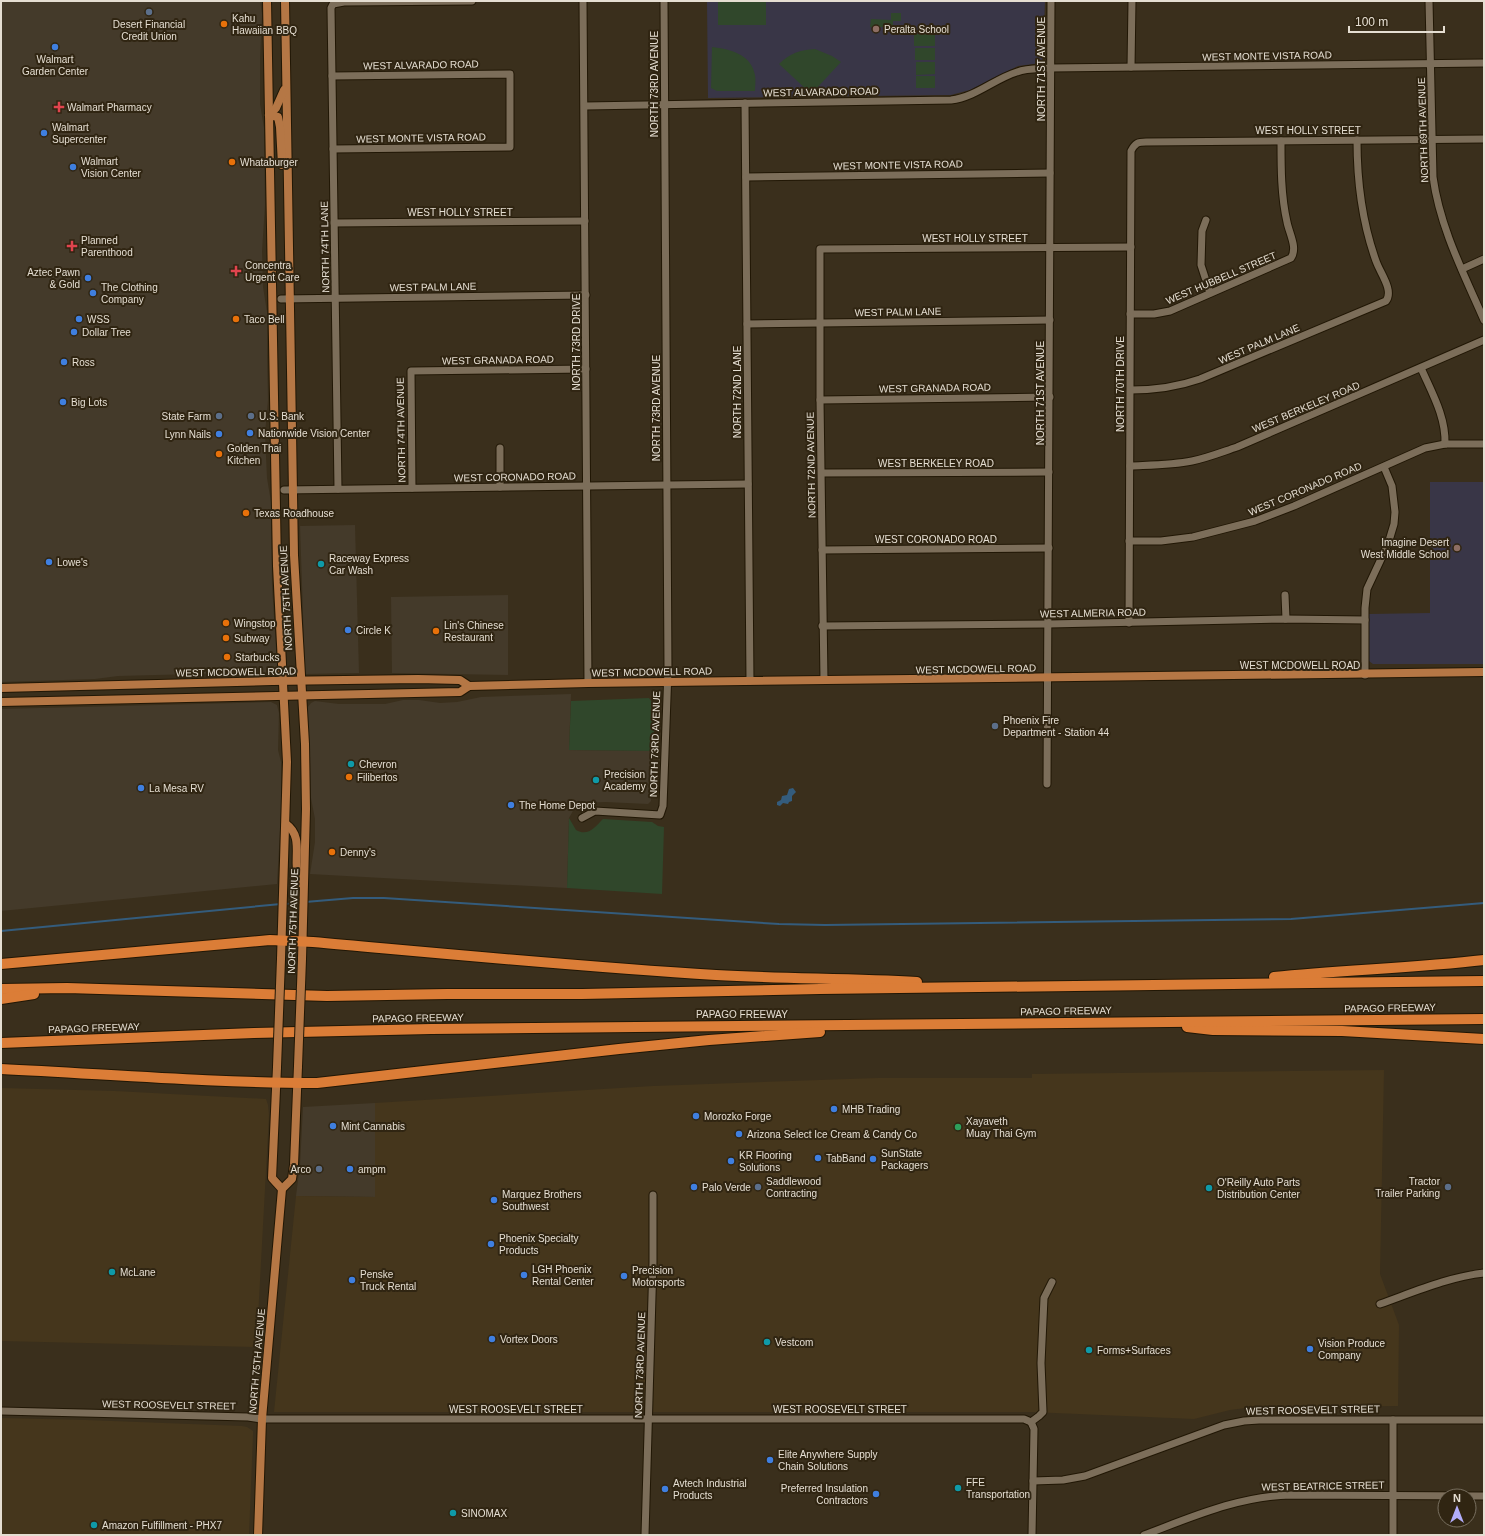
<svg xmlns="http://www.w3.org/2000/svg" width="1485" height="1536" viewBox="0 0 1485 1536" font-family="Arial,sans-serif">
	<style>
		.commercial { fill: #443a2a }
		.built { fill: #45361c }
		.education { fill: #393647 }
		.green { fill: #30472b }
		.water { fill: #345c7c }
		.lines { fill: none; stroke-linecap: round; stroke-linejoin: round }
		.stream { stroke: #345c7c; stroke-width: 2 }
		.minor-casing { stroke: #211705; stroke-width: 9 }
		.major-casing { stroke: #211705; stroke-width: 10 }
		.highway-casing { stroke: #211705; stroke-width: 12 }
		.minor { stroke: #7c6e5a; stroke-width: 7 }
		.major { stroke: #b57745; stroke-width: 8 }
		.highway { stroke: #db7d37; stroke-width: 10 }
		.major-bridge-casing { stroke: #211705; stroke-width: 10; stroke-linecap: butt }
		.major-bridge { stroke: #b57745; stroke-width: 8 }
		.service-dot { fill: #5c6f8a; stroke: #302512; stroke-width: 1.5 }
		.food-dot { fill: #e8710a; stroke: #302512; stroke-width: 1.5 }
		.education-dot { fill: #8d6e63; stroke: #302512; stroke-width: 1.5 }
		.shop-dot { fill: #3f7fe0; stroke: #302512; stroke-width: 1.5 }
		.health-dot { fill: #e0444e; stroke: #302512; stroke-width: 1.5 }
		.culture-dot { fill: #0f9aa8; stroke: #302512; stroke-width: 1.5 }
		.leisure-dot { fill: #2e9e5b; stroke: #302512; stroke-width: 1.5 }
		.labels { text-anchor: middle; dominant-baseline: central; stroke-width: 4; stroke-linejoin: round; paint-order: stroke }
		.poi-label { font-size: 10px; fill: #e5ded2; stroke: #302512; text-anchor: start }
		.street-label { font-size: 10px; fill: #e5ded2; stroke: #302512 }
	</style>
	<rect width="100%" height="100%" fill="#3a2f1c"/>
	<g class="commercial">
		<path d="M 1,1 L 260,1 L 262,14 L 260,59 L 260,104 L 264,128 L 265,205 L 262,251 L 263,287 L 267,312 L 267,355 L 268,400 L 265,434 L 267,478 L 271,502 L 272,585 L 277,664 L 277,669 L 273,674 L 252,676 L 233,673 L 118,676 L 95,679 L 1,682 Z"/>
		<path d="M 355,525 L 359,673 L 305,674 L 300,526 Z"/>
		<path d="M 508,595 L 508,675 L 392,673 L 391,597 Z"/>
		<path d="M 571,694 L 569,750 L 654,751 L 651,801 L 648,804 L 605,802 L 584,803 L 574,809 L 569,818 L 567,888 L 310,874 L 315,842 L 315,819 L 311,798 L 310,757 L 307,711 L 307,708 L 311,703 L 315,701 L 339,704 L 385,704 L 403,700 L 419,700 L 440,703 L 457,702 L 481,697 Z"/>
		<path d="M 271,702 L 277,705 L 279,713 L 278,750 L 281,762 L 281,813 L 277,884 L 1,911 L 1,709 Z"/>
		<path d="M 375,1103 L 375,1197 L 296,1196 L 300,1165 L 303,1107 Z"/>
	</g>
	<g class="built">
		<path d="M 1384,1070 L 1380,1274 L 1399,1325 L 1398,1406 L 1253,1407 L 1230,1410 L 1194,1419 L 1032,1412 L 274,1412 L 296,1196 L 375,1197 L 375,1103 L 653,1086 L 878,1078 L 1032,1078 L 1032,1074 Z"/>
		<path d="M 1,1088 L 115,1091 L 266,1099 L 268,1105 L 269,1115 L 257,1336 L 255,1347 L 1,1341 Z"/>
		<path d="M 1,1418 L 86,1420 L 242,1426 L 247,1427 L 253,1431 L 253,1435 L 249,1535 L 1,1535 Z"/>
	</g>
	<g class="education">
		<path d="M 707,1 L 1045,1 L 1043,57 L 1041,63 L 1018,66 L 970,90 L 951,95 L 708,98 Z"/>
		<path d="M 1430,482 L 1484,482 L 1484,664 L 1373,664 L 1369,661 L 1369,614 L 1430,613 Z"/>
	</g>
	<g class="green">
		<rect x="718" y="1" width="48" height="24"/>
		<path d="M 891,13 L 901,13 L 901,21 L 893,21 L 893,27 L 870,27 L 871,19 L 891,20 Z"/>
		<rect x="914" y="34" width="21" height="12"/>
		<path d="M 712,47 C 730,49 751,54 755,75 C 756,80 755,86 755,91 L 717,91 L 711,88 Z"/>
		<rect x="915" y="48" width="20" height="12"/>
		<path d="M 815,49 L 832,56 L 841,62 L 814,91 L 808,91 L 779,64 C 790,53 800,50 815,49 Z"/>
		<path d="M 916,62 L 935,62 L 935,74 L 916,75 Z"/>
		<rect x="916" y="76" width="19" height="12"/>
		<path d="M 649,698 L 654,705 L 654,751 L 569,750 L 571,701 Z"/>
		<path d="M 569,818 L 576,830 C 588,837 595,827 603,819 L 652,822 L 658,826 L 664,827 L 662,894 L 567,888 Z"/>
	</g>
	<path class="water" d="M 793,788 L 796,792 L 792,796 L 792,801 L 789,802 L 788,804 L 783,803 L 780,806 L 777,805 L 777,802 L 781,800 L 782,796 L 787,795 L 789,789 Z"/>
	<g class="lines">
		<g class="stream">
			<path d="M 305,902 L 353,898 L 384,898 L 779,924 L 825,925 L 1291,919 L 1484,903"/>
			<path d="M 285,904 L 300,903"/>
			<path d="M 1,931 L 281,904"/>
		</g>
		<g class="minor-casing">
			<g id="minor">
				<path d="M 583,1 L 588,683"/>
				<path d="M 1429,1 L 1433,177 C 1440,228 1464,274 1484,320"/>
				<path d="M 1131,67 L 1132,1"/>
				<path d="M 332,76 L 510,74 L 510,147 L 333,149"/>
				<path d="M 745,103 L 750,681"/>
				<path d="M 585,106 L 951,100 C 976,97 994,79 1017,72 C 1027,68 1039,69 1051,68 L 1484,63"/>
				<path d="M 746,177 L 1050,173"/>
				<path d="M 1206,220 L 1202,231 L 1201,265 L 1210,293"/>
				<path d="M 334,223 L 585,221"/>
				<path d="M 1462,269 L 1484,259"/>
				<path d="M 281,299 L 586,295"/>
				<path d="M 1130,314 L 1154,314 L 1170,311 L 1291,258 C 1298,248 1289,233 1287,222 C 1281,196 1281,167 1281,141"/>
				<path d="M 747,324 L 1050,320"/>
				<path d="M 1421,368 C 1432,393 1446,417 1445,444"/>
				<path d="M 1131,390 C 1155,390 1177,387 1200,379 L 1386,301 C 1394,290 1380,273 1376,261 C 1362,222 1357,181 1357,140"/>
				<path d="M 820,400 L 1050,397"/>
				<path d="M 500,448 L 500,487"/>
				<path d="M 1130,466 C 1150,465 1172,465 1192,461 C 1207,458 1222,452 1237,447 L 1484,340"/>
				<path d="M 822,473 L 1049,472"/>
				<path d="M 412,488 L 411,371 L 586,369"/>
				<path d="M 338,489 L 331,8 L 333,4 L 344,2 L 472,1"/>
				<path d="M 284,490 L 748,484"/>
				<path d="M 1129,541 L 1161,541 L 1193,537 L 1255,521 L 1294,506 L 1425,448 L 1445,444 L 1484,444"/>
				<path d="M 822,550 L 1049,548"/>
				<path d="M 1285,595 L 1286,619"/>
				<path d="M 1129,623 L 1131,151 C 1135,143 1138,142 1146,142 L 1484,139"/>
				<path d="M 822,626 L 1049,624 L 1286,619 L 1365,620"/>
				<path d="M 1365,675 L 1365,608 L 1367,589 L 1388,544 L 1394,524 L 1395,512 L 1392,486 L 1384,467"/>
				<path d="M 824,680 L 820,400 L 820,249 L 1131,247"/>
				<path d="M 1047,784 L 1051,1"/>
				<path d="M 582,818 L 595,811 L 660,815 L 663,806 L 668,670 L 664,1"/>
				<path d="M 1380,1304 C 1414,1292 1448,1277 1484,1273"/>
				<path d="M 1,1411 L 248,1417 L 262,1419 L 1024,1419 L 1031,1422"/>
				<path d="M 1031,1422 L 1039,1416 L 1043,1412 L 1041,1363 L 1044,1298 L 1052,1282"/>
				<path d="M 1031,1422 L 1034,1429 L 1032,1535"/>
				<path d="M 1033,1481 L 1063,1480 L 1085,1476 L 1224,1425 L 1244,1421 L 1259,1420 L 1484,1420"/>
				<path d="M 645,1535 L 653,1262 L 653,1195"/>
				<path d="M 1144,1535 C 1192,1517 1239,1496 1291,1495 L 1484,1496"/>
				<path d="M 1393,1535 L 1393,1420"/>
			</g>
		</g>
		<g class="major-casing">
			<g id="major">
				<path d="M 267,1 L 277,566 L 287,762 L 281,959"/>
				<path d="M 285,1 L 294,555 L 305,744 L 306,809 L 302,959"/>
				<path d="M 269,115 L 278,117 L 280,127 L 282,165"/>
				<path d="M 269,115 L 276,108 L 284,90"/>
				<path d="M 1,688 L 272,681 L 418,679 L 460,680 L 469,686"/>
				<path d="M 1,702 L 460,692 L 469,686 L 588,683 L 1484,672"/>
				<path d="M 286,824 C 304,837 293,858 298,876 C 299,878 301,882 302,884"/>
				<path d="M 277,1067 L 272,1178 L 282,1189"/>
				<path d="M 258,1535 L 262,1419 L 282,1189 L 292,1179 L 294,1165 L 298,1066"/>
			</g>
		</g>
		<g class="highway-casing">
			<g id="highway">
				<path d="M 1,964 L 270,940 L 313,942 C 448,954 582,967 716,975 C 783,979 850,978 917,982"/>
				<path d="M 1274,977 C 1344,970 1414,968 1484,960"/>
				<path d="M 1,989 L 67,988 L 327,996 L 447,994 L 582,994 L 820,989 L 1484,981"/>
				<path d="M 1,999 L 34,994"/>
				<path d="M 1187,1027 L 1213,1030 L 1342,1031 L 1484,1039"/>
				<path d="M 1,1043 L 254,1033 L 431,1029 L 1484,1019"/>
				<path d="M 1,1069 C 106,1074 211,1083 317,1083 L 619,1049 L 709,1040 L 820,1032"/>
			</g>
		</g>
		<use href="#minor" class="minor"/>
		<use href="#major" class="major"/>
		<use href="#highway" class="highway"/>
		<g class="major-bridge-casing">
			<g id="major-bridge">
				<path d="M 298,1066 L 302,959"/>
				<path d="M 277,1067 L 281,959"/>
			</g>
		</g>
		<use href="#major-bridge" class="major-bridge"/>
	</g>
	<g class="service-dot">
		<circle cx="149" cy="12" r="4"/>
		<circle cx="219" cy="416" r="4"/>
		<circle cx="251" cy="416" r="4"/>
		<circle cx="995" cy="726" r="4"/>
		<circle cx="319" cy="1169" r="4"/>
		<circle cx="758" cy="1187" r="4"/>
		<circle cx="1448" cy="1187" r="4"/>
	</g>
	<g class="food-dot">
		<circle cx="224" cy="24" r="4"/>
		<circle cx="232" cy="162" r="4"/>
		<circle cx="236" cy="319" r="4"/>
		<circle cx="219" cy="454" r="4"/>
		<circle cx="246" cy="513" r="4"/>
		<circle cx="226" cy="623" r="4"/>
		<circle cx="436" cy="631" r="4"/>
		<circle cx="226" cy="638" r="4"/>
		<circle cx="227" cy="657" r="4"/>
		<circle cx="349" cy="777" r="4"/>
		<circle cx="332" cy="852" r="4"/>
	</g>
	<g class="education-dot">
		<circle cx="876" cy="29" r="4"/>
		<circle cx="1457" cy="548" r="4"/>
	</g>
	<g class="shop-dot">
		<circle cx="55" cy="47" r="4"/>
		<circle cx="44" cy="133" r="4"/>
		<circle cx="73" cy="167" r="4"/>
		<circle cx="88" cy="278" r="4"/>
		<circle cx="93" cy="293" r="4"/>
		<circle cx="79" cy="319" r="4"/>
		<circle cx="74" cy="332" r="4"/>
		<circle cx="64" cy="362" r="4"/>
		<circle cx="63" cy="402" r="4"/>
		<circle cx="250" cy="433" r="4"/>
		<circle cx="219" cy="434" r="4"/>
		<circle cx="49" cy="562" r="4"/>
		<circle cx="348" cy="630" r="4"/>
		<circle cx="141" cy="788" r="4"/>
		<circle cx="511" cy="805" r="4"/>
		<circle cx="834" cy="1109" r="4"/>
		<circle cx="696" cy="1116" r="4"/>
		<circle cx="333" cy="1126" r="4"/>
		<circle cx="739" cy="1134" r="4"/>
		<circle cx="818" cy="1158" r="4"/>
		<circle cx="873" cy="1159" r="4"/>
		<circle cx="731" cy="1161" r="4"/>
		<circle cx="350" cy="1169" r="4"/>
		<circle cx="694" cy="1187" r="4"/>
		<circle cx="494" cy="1200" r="4"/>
		<circle cx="491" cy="1244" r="4"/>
		<circle cx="524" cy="1275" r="4"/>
		<circle cx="624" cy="1276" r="4"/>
		<circle cx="352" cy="1280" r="4"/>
		<circle cx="492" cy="1339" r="4"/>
		<circle cx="1310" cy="1349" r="4"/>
		<circle cx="770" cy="1460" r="4"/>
		<circle cx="665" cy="1489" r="4"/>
		<circle cx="876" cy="1494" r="4"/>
	</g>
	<g class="health-dot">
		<path d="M57 101h4v4h4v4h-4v4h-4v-4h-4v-4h4z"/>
		<path d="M70 240h4v4h4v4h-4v4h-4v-4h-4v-4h4z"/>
		<path d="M234 265h4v4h4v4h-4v4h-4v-4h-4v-4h4z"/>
	</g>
	<g class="culture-dot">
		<circle cx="321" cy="564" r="4"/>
		<circle cx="351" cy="764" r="4"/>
		<circle cx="596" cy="780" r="4"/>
		<circle cx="1209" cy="1188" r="4"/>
		<circle cx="112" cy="1272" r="4"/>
		<circle cx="767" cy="1342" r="4"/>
		<circle cx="1089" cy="1350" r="4"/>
		<circle cx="958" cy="1488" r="4"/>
		<circle cx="453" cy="1513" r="4"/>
		<circle cx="94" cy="1525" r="4"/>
	</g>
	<circle class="leisure-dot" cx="958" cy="1127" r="4"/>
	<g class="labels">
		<g class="poi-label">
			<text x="232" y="18">Kahu<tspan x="232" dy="12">Hawaiian BBQ</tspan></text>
			<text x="149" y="24" text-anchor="middle">Desert Financial<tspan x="149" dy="12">Credit Union</tspan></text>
			<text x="884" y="29">Peralta School</text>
			<text x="55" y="59" text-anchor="middle">Walmart<tspan x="55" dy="12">Garden Center</tspan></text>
			<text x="67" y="107">Walmart Pharmacy</text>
			<text x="52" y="127">Walmart<tspan x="52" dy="12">Supercenter</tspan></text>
			<text x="81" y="161">Walmart<tspan x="81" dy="12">Vision Center</tspan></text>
			<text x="240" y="162">Whataburger</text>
			<text x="81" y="240">Planned<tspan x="81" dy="12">Parenthood</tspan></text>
			<text x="245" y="265">Concentra<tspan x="245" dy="12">Urgent Care</tspan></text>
			<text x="80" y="272" text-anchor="end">Aztec Pawn<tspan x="80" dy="12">&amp; Gold</tspan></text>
			<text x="101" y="287">The Clothing<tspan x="101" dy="12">Company</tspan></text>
			<text x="87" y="319">WSS</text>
			<text x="244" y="319">Taco Bell</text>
			<text x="82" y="332">Dollar Tree</text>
			<text x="72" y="362">Ross</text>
			<text x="71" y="402">Big Lots</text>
			<text x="211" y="416" text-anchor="end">State Farm</text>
			<text x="259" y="416">U.S. Bank</text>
			<text x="258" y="433">Nationwide Vision Center</text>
			<text x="211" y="434" text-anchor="end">Lynn Nails</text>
			<text x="227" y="448">Golden Thai<tspan x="227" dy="12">Kitchen</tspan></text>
			<text x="254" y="513">Texas Roadhouse</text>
			<text x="1449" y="542" text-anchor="end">Imagine Desert<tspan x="1449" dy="12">West Middle School</tspan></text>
			<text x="329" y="558">Raceway Express<tspan x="329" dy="12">Car Wash</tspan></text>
			<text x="57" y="562">Lowe's</text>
			<text x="234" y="623">Wingstop</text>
			<text x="444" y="625">Lin's Chinese<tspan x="444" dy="12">Restaurant</tspan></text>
			<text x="356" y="630">Circle K</text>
			<text x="234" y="638">Subway</text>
			<text x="235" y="657">Starbucks</text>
			<text x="1003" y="720">Phoenix Fire<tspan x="1003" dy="12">Department - Station 44</tspan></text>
			<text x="359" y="764">Chevron</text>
			<text x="604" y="774">Precision<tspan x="604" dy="12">Academy</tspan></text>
			<text x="357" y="777">Filibertos</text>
			<text x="149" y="788">La Mesa RV</text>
			<text x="519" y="805">The Home Depot</text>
			<text x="340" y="852">Denny's</text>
			<text x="842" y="1109">MHB Trading</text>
			<text x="704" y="1116">Morozko Forge</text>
			<text x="966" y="1121">Xayaveth<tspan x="966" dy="12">Muay Thai Gym</tspan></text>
			<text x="341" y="1126">Mint Cannabis</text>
			<text x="747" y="1134">Arizona Select Ice Cream &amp; Candy Co</text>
			<text x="881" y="1153">SunState<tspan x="881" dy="12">Packagers</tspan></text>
			<text x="739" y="1155">KR Flooring<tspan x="739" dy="12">Solutions</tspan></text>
			<text x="826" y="1158">TabBand</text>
			<text x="311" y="1169" text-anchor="end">Arco</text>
			<text x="358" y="1169">ampm</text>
			<text x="766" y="1181">Saddlewood<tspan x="766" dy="12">Contracting</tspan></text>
			<text x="1440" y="1181" text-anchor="end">Tractor<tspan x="1440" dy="12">Trailer Parking</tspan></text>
			<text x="1217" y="1182">O'Reilly Auto Parts<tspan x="1217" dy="12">Distribution Center</tspan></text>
			<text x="702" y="1187">Palo Verde</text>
			<text x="502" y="1194">Marquez Brothers<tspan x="502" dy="12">Southwest</tspan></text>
			<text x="499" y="1238">Phoenix Specialty<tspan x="499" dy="12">Products</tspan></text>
			<text x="532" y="1269">LGH Phoenix<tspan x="532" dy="12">Rental Center</tspan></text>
			<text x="632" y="1270">Precision<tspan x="632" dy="12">Motorsports</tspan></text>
			<text x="120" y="1272">McLane</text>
			<text x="360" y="1274">Penske<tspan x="360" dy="12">Truck Rental</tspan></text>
			<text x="500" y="1339">Vortex Doors</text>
			<text x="775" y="1342">Vestcom</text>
			<text x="1318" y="1343">Vision Produce<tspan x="1318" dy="12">Company</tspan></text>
			<text x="1097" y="1350">Forms+Surfaces</text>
			<text x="778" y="1454">Elite Anywhere Supply<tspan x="778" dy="12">Chain Solutions</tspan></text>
			<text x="966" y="1482">FFE<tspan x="966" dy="12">Transportation</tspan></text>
			<text x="673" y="1483">Avtech Industrial<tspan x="673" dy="12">Products</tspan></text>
			<text x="868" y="1488" text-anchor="end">Preferred Insulation<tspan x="868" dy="12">Contractors</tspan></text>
			<text x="461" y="1513">SINOMAX</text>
			<text x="102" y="1525">Amazon Fulfillment - PHX7</text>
		</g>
		<g class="street-label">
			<text transform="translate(1267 56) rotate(-1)">WEST MONTE VISTA ROAD</text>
			<text transform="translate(421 65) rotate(-1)">WEST ALVARADO ROAD</text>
			<text transform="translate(1041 69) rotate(-90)">NORTH 71ST AVENUE</text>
			<text transform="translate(654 84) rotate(-90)">NORTH 73RD AVENUE</text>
			<text transform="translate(821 92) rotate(-1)">WEST ALVARADO ROAD</text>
			<text x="1308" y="130">WEST HOLLY STREET</text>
			<text transform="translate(1423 130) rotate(-92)">NORTH 69TH AVENUE</text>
			<text transform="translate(421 138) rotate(-1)">WEST MONTE VISTA ROAD</text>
			<text transform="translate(898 165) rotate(-1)">WEST MONTE VISTA ROAD</text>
			<text x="460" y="212">WEST HOLLY STREET</text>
			<text x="975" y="238">WEST HOLLY STREET</text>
			<text transform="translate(325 247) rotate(-91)">NORTH 74TH LANE</text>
			<text transform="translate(1221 278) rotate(-23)">WEST HUBBELL STREET</text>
			<text transform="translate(433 287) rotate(-1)">WEST PALM LANE</text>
			<text transform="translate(898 312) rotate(-1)">WEST PALM LANE</text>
			<text transform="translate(576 342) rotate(-90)">NORTH 73RD DRIVE</text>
			<text transform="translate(1259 344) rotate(-23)">WEST PALM LANE</text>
			<text transform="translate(498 360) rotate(-1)">WEST GRANADA ROAD</text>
			<text transform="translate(1120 384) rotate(-90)">NORTH 70TH DRIVE</text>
			<text transform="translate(935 388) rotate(-1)">WEST GRANADA ROAD</text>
			<text transform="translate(737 392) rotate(-90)">NORTH 72ND LANE</text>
			<text transform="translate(1040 393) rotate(-90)">NORTH 71ST AVENUE</text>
			<text transform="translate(1306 407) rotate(-23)">WEST BERKELEY ROAD</text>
			<text transform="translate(656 408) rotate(-90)">NORTH 73RD AVENUE</text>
			<text transform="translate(401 430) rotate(-91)">NORTH 74TH AVENUE</text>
			<text x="936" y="463">WEST BERKELEY ROAD</text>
			<text transform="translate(811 465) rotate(-91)">NORTH 72ND AVENUE</text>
			<text transform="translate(515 477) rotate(-1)">WEST CORONADO ROAD</text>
			<text transform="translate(1305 489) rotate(-23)">WEST CORONADO ROAD</text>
			<text x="936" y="539">WEST CORONADO ROAD</text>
			<text transform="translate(286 598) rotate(-93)">NORTH 75TH AVENUE</text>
			<text transform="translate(1093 613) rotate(-1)">WEST ALMERIA ROAD</text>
			<text x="1300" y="665">WEST MCDOWELL ROAD</text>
			<text transform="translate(976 669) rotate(-1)">WEST MCDOWELL ROAD</text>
			<text transform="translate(236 672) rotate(-1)">WEST MCDOWELL ROAD</text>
			<text transform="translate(652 672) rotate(-1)">WEST MCDOWELL ROAD</text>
			<text transform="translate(655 744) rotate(-88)">NORTH 73RD AVENUE</text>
			<text transform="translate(293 921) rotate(-88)">NORTH 75TH AVENUE</text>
			<text transform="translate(1390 1008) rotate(-1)">PAPAGO FREEWAY</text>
			<text transform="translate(1066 1011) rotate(-1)">PAPAGO FREEWAY</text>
			<text x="742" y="1014">PAPAGO FREEWAY</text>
			<text transform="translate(418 1018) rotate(-1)">PAPAGO FREEWAY</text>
			<text transform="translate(94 1028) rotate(-2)">PAPAGO FREEWAY</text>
			<text transform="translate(257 1361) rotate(-85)">NORTH 75TH AVENUE</text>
			<text transform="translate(640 1365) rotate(-88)">NORTH 73RD AVENUE</text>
			<text transform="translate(169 1405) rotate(1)">WEST ROOSEVELT STREET</text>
			<text x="516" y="1409">WEST ROOSEVELT STREET</text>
			<text x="840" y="1409">WEST ROOSEVELT STREET</text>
			<text transform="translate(1313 1410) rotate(-1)">WEST ROOSEVELT STREET</text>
			<text transform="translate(1323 1486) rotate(-1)">WEST BEATRICE STREET</text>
		</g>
	</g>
	<rect width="1485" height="1536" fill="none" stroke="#e5ded2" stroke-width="4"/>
	<g transform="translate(1457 1508)"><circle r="19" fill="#302512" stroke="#786f5f"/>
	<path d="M0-3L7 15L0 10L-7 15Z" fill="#b2adf9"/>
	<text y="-6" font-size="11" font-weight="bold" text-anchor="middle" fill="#e5ded2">N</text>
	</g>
	<path d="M1349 26v6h95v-6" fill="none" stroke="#e5ded2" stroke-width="2"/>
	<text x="1355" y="26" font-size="12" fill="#e5ded2" stroke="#302512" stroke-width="3" paint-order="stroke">100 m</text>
</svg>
